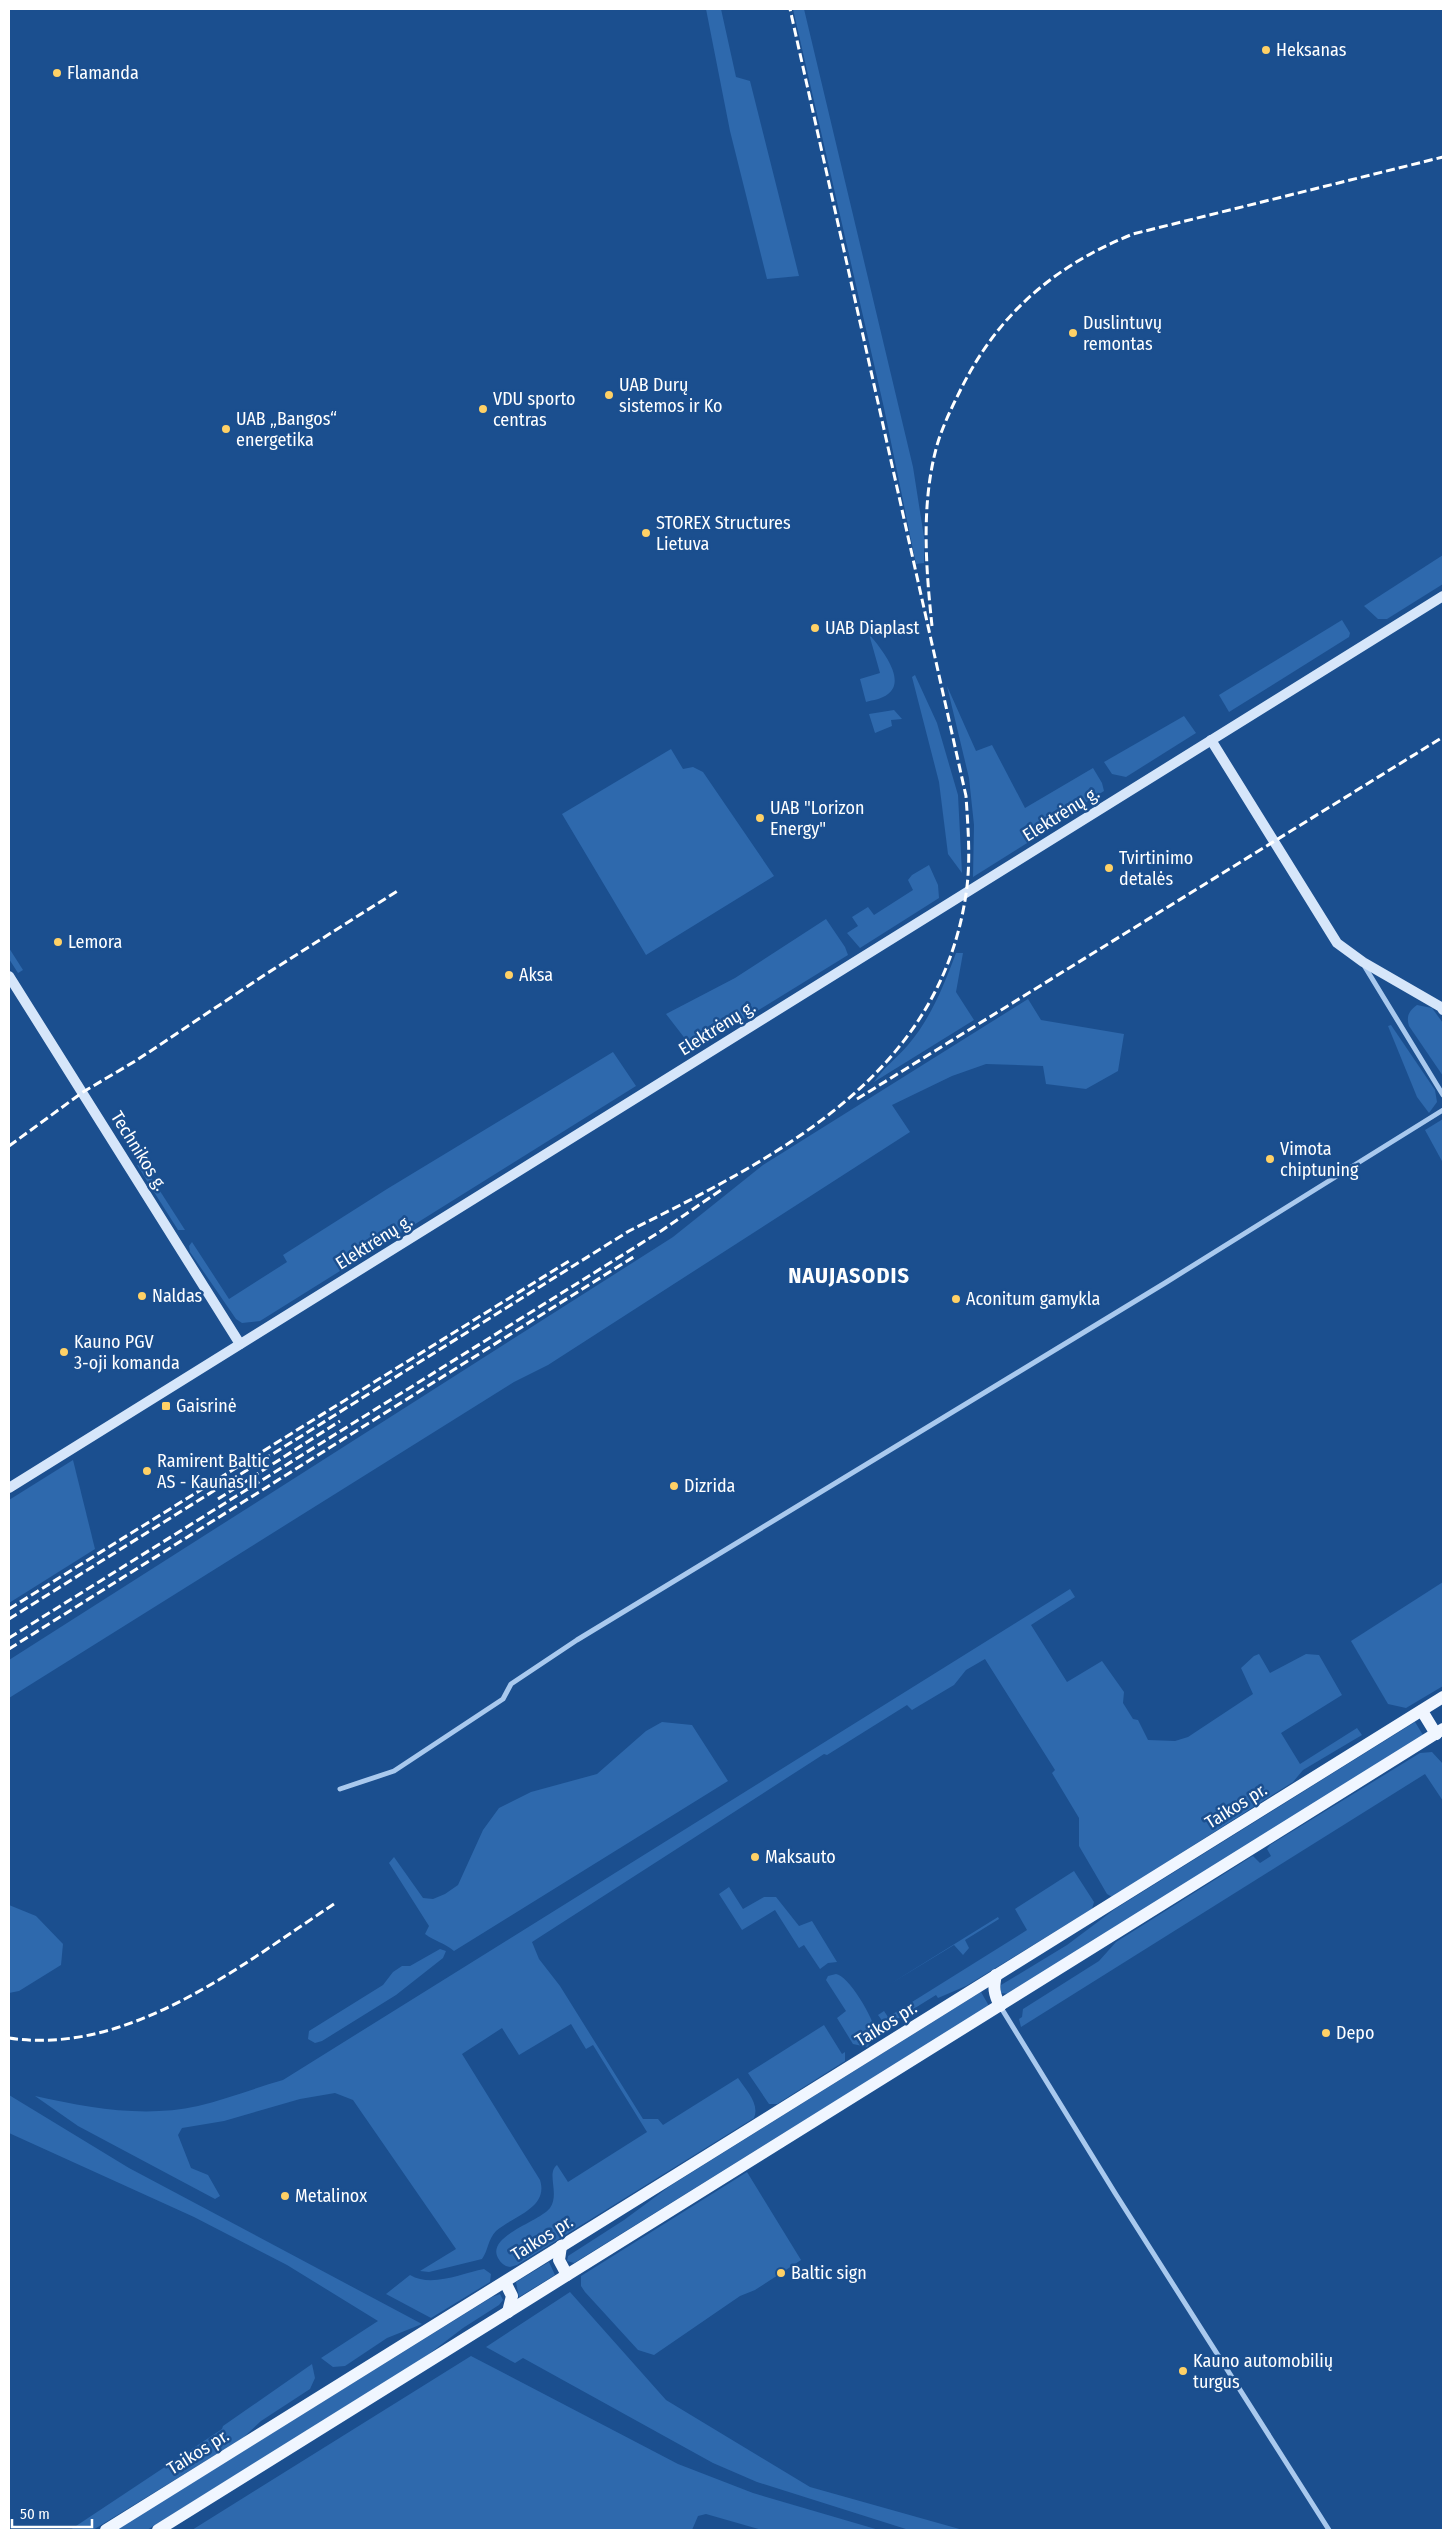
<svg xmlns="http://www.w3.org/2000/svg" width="1452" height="2539" viewBox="0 0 1452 2539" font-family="'Fira Sans Condensed',sans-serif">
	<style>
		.green { fill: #2e69ad }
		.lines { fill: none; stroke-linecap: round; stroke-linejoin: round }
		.street { stroke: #a9c9ee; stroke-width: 5 }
		.secondary { stroke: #d6e6fa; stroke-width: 10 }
		.primary { stroke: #f0f6ff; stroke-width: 12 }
		.rail { stroke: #fff; stroke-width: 3; stroke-dasharray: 9 4; stroke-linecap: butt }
		.poi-dot { fill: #ffd166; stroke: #1b4f8f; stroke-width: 2 }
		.labels { text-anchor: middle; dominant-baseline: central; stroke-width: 5; stroke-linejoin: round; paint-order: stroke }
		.poi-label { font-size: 18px; fill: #fff; stroke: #1b4f8f; text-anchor: start }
		.street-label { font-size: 18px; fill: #fff; stroke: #1b4f8f }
		.district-label { font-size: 22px; font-weight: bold; letter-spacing: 1px; fill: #fff; stroke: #1b4f8f }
	</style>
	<rect width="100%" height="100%" fill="#1b4f8f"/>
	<g class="green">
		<path d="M 706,9 L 721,9 L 736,77 L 750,81 L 799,276 L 767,279 L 730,131 Z"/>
		<path d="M 793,9 L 804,9 L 913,467 L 924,537 L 924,563 L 916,564 L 884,408 Z"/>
		<path d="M 1443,555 L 1443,584 L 1387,619 L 1378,619 L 1364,606 Z"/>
		<path d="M 1342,620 L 1350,633 L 1349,637 L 1229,712 L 1219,695 Z"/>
		<path d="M 869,634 C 879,646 908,680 888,694 C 882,699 873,700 866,702 L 860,679 L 880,673 Z"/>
		<path d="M 915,675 L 937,723 L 958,795 L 962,873 L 948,854 L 939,782 L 912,677 Z"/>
		<path d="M 947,686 L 976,751 L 992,745 L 1025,808 L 1093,768 L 1102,783 L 1104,791 L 1058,820 L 1051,828 L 973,877 L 974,825 L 969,778 Z"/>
		<path d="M 894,710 L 902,719 L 891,720 L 892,726 L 875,733 L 869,714 Z"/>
		<path d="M 1184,716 L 1196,733 L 1126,777 L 1112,774 L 1104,762 Z"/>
		<path d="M 671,749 L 683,769 L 693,767 L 703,772 L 774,876 L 646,955 L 562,814 Z"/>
		<path d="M 929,865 L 938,885 L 939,898 L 860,948 L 847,933 L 858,926 L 852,917 L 868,907 L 874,915 L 913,890 L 908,880 L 912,875 Z"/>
		<path d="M 826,919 L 845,947 L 848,955 L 697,1048 L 690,1045 L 666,1014 L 735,978 Z"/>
		<path d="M 9,948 L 23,970 L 18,973 L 9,959 Z"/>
		<path d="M 956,953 L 963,953 L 956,992 L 974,1020 L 874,1082 C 883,1068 897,1058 908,1045 C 931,1018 944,985 956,953 Z"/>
		<path d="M 1028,999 L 1041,1020 L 1124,1034 L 1118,1071 L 1086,1089 L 1046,1084 L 1043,1066 L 986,1064 L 952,1076 L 892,1105 L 910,1132 L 548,1365 L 514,1382 L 9,1698 L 9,1660 L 673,1237 L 763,1165 Z"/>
		<path d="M 1417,1005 L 1432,1008 L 1443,1023 L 1443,1076 L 1409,1026 C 1406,1016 1409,1011 1417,1005 Z"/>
		<path d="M 1391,1025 L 1435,1090 L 1437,1102 L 1429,1113 L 1417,1097 L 1388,1026 Z"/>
		<path d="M 613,1052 L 636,1086 L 260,1321 L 242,1323 L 236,1319 L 190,1252 L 189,1246 L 192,1242 L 229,1299 L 287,1262 L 283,1255 L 387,1189 Z"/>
		<path d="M 1443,1119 L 1443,1163 L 1425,1130 Z"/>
		<path d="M 142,1163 L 185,1230 L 178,1230 L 137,1165 Z"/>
		<path d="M 73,1460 L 95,1549 L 9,1603 L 9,1500 Z"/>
		<path d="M 1443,1582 L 1443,1686 L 1406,1708 L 1388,1704 L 1351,1641 Z"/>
		<path d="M 1070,1589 L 1075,1597 L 1031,1625 L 1067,1682 L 1102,1661 L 1124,1692 L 1123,1703 L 1133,1719 L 1138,1720 L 1148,1740 L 1175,1741 L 1188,1737 L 1253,1694 L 1241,1668 L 1254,1656 L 1259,1654 L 1270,1673 L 1306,1654 L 1319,1655 L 1342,1695 L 1281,1733 L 1300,1764 L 1357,1728 L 1362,1735 L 1303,1770 L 1293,1782 L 1112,1897 L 1107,1894 L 1079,1846 L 1079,1818 L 1052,1773 L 1055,1770 L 985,1659 L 966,1670 L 954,1685 L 912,1710 L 907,1705 L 827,1755 L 824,1754 L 532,1942 L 539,1959 L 560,1986 L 643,2119 L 658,2119 L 663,2125 L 738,2078 C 746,2090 760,2104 754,2118 L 517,2265 L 510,2267 C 504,2266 501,2263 498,2258 C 486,2236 539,2222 550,2208 C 560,2194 546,2173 557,2165 L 568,2182 L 647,2132 L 593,2045 L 586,2049 L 571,2024 L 519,2055 L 502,2028 L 462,2054 L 540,2180 C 549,2208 513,2216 496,2231 C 488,2239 488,2251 482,2259 L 429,2272 L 420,2271 L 456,2249 L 353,2100 L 335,2093 L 300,2099 L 224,2121 L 182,2128 L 178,2135 L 191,2168 L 208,2175 L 220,2196 L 215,2199 L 78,2126 L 35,2096 C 89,2108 144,2118 198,2106 C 227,2099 255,2088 283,2080 Z"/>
		<path d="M 662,1722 L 692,1725 L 728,1781 L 454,1951 C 443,1942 436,1942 425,1934 L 429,1926 L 389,1863 L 394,1857 L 423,1898 L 433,1899 L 445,1894 L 458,1885 L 483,1830 L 499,1808 L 531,1792 L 597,1774 L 646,1731 Z"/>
		<path d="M 1415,1722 L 1423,1735 L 1009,1994 L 1001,1993 L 1001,1985 L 1067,1945 L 1115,1909 Z"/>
		<path d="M 1432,1752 L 1443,1764 L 1443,1801 L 1425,1774 L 1021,2027 L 1019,2019 L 1022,2017 L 1023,2009 L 1099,1961 L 1116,1942 L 1251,1857 L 1253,1856 L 1260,1863 L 1271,1856 L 1267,1849 L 1270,1845 L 1420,1753 Z"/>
		<path d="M 1074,1871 L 1094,1902 L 1092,1909 L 966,1986 L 938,1998 L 936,1995 L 886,2026 L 878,2015 L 884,2011 L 888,2017 L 1027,1930 L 1015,1909 Z"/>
		<path d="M 729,1887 L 743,1909 L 764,1897 L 776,1897 L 799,1926 L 812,1921 L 837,1962 L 828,1963 L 820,1969 L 804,1945 L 799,1948 L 775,1910 L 742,1930 L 719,1894 Z"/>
		<path d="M 9,1905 L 36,1916 L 63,1944 L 61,1965 L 19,1991 L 9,1993 Z"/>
		<path d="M 998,1917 L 999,1919 L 965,1940 L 969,1948 L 963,1955 L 954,1945 L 890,1984 Z"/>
		<path d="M 440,1949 L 446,1951 L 443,1958 L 396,1995 L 322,2041 L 315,2043 L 308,2039 L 309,2031 L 383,1985 L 393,1972 L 402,1966 L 410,1966 Z"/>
		<path d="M 836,1974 C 849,1975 879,2026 876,2038 L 867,2047 L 853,2044 L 837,2018 L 846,2011 L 826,1980 L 828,1976 Z"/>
		<path d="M 981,1992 L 989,2006 L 574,2263 L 567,2261 L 568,2256 L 624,2220 L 670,2186 Z"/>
		<path d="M 824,2025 L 842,2054 L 845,2052 L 845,2061 L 777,2104 L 769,2104 L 748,2073 Z"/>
		<path d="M 9,2095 L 129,2168 L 422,2324 L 387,2338 L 345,2366 L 333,2367 L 321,2358 L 378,2321 L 287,2265 L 194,2217 L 9,2133 Z"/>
		<path d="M 747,2172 L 801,2260 L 755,2290 L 740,2296 L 654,2355 L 638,2350 L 585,2292 L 581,2286 L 581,2276 Z"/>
		<path d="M 549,2262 L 555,2275 L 519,2297 L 516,2282 Z"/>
		<path d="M 484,2269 L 491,2274 L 490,2282 L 431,2318 L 386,2294 L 410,2275 C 432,2288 462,2273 484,2269 Z"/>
		<path d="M 570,2292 L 666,2400 L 810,2487 L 963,2530 L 909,2530 L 757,2482 L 713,2463 L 523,2358 L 515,2363 L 486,2347 Z"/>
		<path d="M 500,2294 L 503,2300 L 499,2305 L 463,2328 L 425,2357 L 147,2530 L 116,2530 L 492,2297 Z"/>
		<path d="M 471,2356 L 678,2464 L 753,2493 L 879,2530 L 762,2530 L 706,2514 L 698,2516 L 692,2530 L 192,2530 Z"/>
		<path d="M 312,2364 L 315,2378 L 310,2389 L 261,2421 L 243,2438 L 93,2530 L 70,2530 L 222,2429 L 223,2426 Z"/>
	</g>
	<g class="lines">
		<g class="street">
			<path d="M 1365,967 L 1443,1095"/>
			<path d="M 340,1789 L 394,1771 L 503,1699 L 511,1684 L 577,1640 L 1165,1283 L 1443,1110"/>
			<path d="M 1000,2006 L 1115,2193 L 1329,2530"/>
		</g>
		<g class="secondary">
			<path d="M 1211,740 L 1337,943 L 1363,962 L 1441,1007 L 1443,1010"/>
			<path d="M 9,976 L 240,1344"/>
			<path d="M 9,1488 L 1443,596"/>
		</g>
		<g class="primary">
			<path d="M 1422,1711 L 1436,1734"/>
			<path d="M 996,1975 C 993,1987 994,1994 1000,2006"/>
			<path d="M 561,2246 L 559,2260 L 567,2275"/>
			<path d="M 505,2282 L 512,2296 L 508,2312"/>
			<path d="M 106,2530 L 1443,1697"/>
			<path d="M 158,2530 L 1443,1729"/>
		</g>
		<g class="rail">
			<path d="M 932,626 C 926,569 921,506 936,449 C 941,430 950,411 959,393 C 996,316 1053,266 1133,234 L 1443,157"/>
			<path d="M 857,1099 L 1443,737"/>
			<path d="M 9,1146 L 83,1092 L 137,1060 L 266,974 L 399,890"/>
			<path d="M 218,1499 L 340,1421"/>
			<path d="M 9,1609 L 569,1261"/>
			<path d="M 9,1619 L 629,1231 C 778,1156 939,1077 966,894 C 971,861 968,828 966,796 L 790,9"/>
			<path d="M 9,1638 L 661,1231 L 721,1190"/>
			<path d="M 9,1649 L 635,1256"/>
			<path d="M 9,2038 C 128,2056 240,1966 334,1904"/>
		</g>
	</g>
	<g class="poi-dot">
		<circle cx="1266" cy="50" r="5"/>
		<circle cx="57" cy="73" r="5"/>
		<circle cx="1073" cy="333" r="5"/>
		<circle cx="609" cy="395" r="5"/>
		<circle cx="483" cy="409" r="5"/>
		<circle cx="226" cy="429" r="5"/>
		<circle cx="646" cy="533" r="5"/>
		<circle cx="815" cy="628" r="5"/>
		<circle cx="760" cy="818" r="5"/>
		<circle cx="1109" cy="868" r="5"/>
		<circle cx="58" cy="942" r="5"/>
		<circle cx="509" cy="975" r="5"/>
		<circle cx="1270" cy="1159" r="5"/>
		<circle cx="142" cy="1296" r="5"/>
		<circle cx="956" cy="1299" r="5"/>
		<circle cx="64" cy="1352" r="5"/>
		<rect x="161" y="1401" width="10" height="10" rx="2.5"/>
		<circle cx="147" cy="1471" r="5"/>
		<circle cx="674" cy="1486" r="5"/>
		<circle cx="755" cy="1857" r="5"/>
		<circle cx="1326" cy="2033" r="5"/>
		<circle cx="285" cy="2196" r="5"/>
		<circle cx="781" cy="2273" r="5"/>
		<circle cx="1183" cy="2371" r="5"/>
	</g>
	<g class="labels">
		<g class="poi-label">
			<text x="1276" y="50">Heksanas</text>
			<text x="67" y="73">Flamanda</text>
			<text x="1083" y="323">Duslintuvų<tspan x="1083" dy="21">remontas</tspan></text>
			<text x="619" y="385">UAB Durų<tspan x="619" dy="21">sistemos ir Ko</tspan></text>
			<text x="493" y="399">VDU sporto<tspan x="493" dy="21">centras</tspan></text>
			<text x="236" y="419">UAB „Bangos“<tspan x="236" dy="21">energetika</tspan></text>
			<text x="656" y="523">STOREX Structures<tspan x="656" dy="21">Lietuva</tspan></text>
			<text x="825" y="628">UAB Diaplast</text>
			<text x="770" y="808">UAB "Lorizon<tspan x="770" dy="21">Energy"</tspan></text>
			<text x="1119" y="858">Tvirtinimo<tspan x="1119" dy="21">detalės</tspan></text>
			<text x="68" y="942">Lemora</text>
			<text x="519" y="975">Aksa</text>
			<text x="1280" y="1149">Vimota<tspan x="1280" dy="21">chiptuning</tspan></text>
			<text x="152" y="1296">Naldas</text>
			<text x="966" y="1299">Aconitum gamykla</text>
			<text x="74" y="1342">Kauno PGV<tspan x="74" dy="21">3-oji komanda</tspan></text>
			<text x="176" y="1406">Gaisrinė</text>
			<text x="157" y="1461">Ramirent Baltic<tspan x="157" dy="21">AS - Kaunas II</tspan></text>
			<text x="684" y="1486">Dizrida</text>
			<text x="765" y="1857">Maksauto</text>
			<text x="1336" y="2033">Depo</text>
			<text x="295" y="2196">Metalinox</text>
			<text x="791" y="2273">Baltic sign</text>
			<text x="1193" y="2361">Kauno automobilių<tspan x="1193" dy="21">turgus</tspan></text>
		</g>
		<g class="street-label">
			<text transform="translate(1061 814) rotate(-32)">Elektrėnų g.</text>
			<text transform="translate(717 1028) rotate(-32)">Elektrėnų g.</text>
			<text transform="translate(139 1151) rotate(58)">Technikos g.</text>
			<text transform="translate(374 1242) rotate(-32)">Elektrėnų g.</text>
			<text transform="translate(1236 1806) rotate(-32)">Taikos pr.</text>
			<text transform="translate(886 2024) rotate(-32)">Taikos pr.</text>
			<text transform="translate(542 2238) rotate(-32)">Taikos pr.</text>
			<text transform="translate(198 2452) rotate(-32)">Taikos pr.</text>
		</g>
		<g class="district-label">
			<text x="849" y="1275">NAUJASODIS</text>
		</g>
	</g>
	<rect width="1452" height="2539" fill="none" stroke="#ffffff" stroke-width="20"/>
	<path d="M12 2519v8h80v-8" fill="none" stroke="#ffffff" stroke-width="2.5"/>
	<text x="20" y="2519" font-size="15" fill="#ffffff" stroke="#1b4f8f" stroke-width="4" paint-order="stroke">50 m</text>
</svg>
